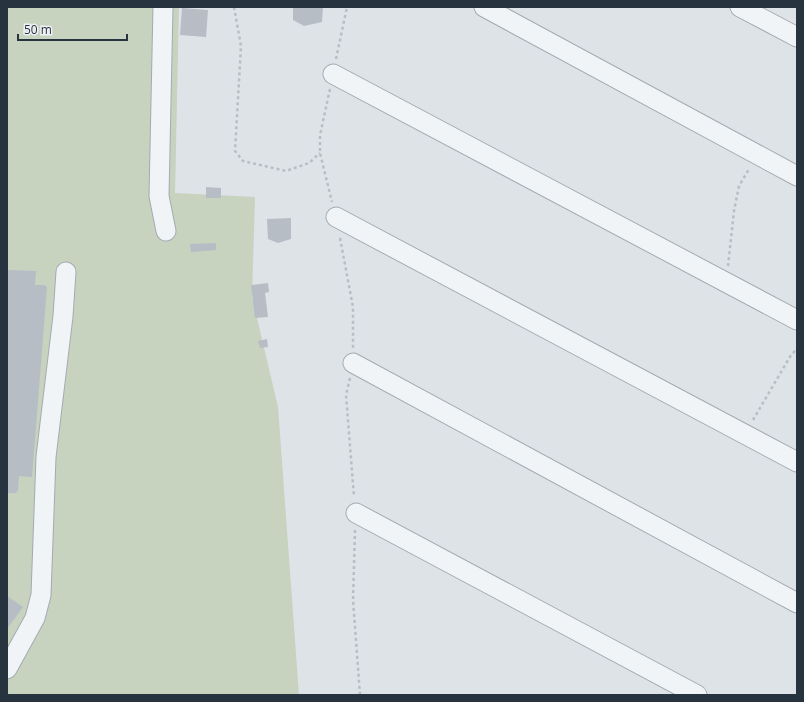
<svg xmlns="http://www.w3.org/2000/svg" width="804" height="702" viewBox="0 0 804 702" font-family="'Open Sans',sans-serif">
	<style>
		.green { fill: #c7d2bf }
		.building { fill: #b6bdc5 }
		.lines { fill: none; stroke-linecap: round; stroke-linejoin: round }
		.minor-casing { stroke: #a3abb2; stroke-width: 21 }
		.path { stroke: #b8bec3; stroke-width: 2.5; stroke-dasharray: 3 3; stroke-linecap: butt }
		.minor { stroke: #f1f4f6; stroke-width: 19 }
	</style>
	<rect width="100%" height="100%" fill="#dee3e8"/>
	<path class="green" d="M 7,7 L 179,7 L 175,193 L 255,197 L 252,297 L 278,407 L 299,695 L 7,695 Z"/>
	<g class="building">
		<path d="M 293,7 L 323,7 L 322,22 L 304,26 L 293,20 Z"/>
		<path d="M 182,8 L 208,10 L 206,37 L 180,35 Z"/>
		<path d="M 206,187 L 221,188 L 221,198 L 206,198 Z"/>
		<path d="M 291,218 L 291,239 L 278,243 L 268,239 L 267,219 Z"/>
		<path d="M 216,243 L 216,250 L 191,252 L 190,244 Z"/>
		<path d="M 7,270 L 36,271 L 35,285 L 44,285 L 47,287 L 32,477 L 19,476 L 18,490 L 16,493 L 7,493 Z"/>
		<path d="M 268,283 L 269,292 L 265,293 L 268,317 L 255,318 L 251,285 Z"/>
		<path d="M 267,339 L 268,347 L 260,348 L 258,341 Z"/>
		<path d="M 7,596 L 23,607 L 7,629 Z"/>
	</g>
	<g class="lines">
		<g class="minor-casing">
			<g id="minor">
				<path d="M 163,7 L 159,196 L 166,231"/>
				<path d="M 484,7 L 797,176"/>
				<path d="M 740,7 L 797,37"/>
				<path d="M 333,74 L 797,320"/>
				<path d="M 336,217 L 797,462"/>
				<path d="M 353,363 L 797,603"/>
				<path d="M 356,513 L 697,695"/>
				<path d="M 7,669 L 35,618 L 41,595 L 46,457 L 63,316 L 66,272"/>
			</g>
		</g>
		<g class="path">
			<path d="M 234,7 L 241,46 L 235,151 L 243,161 L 286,171 L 309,163 L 320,153"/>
			<path d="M 336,59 L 347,7"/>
			<path d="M 330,89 L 320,135 L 320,153 L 332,202"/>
			<path d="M 340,238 L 353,307 L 353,348"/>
			<path d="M 728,266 L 734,211 L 739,186 L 749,169"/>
			<path d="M 350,378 L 346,395 L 354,497"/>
			<path d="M 753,420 L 791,355 L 797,349"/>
			<path d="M 355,530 L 353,600 L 360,695"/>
		</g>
		<use href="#minor" class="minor"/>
	</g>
	<rect width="804" height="702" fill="none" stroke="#27333f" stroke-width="16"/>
	<path d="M18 34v6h109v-6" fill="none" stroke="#27333f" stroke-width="2"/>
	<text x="24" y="34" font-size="12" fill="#27333f" stroke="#eef2f6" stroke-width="3" paint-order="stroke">50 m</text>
</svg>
